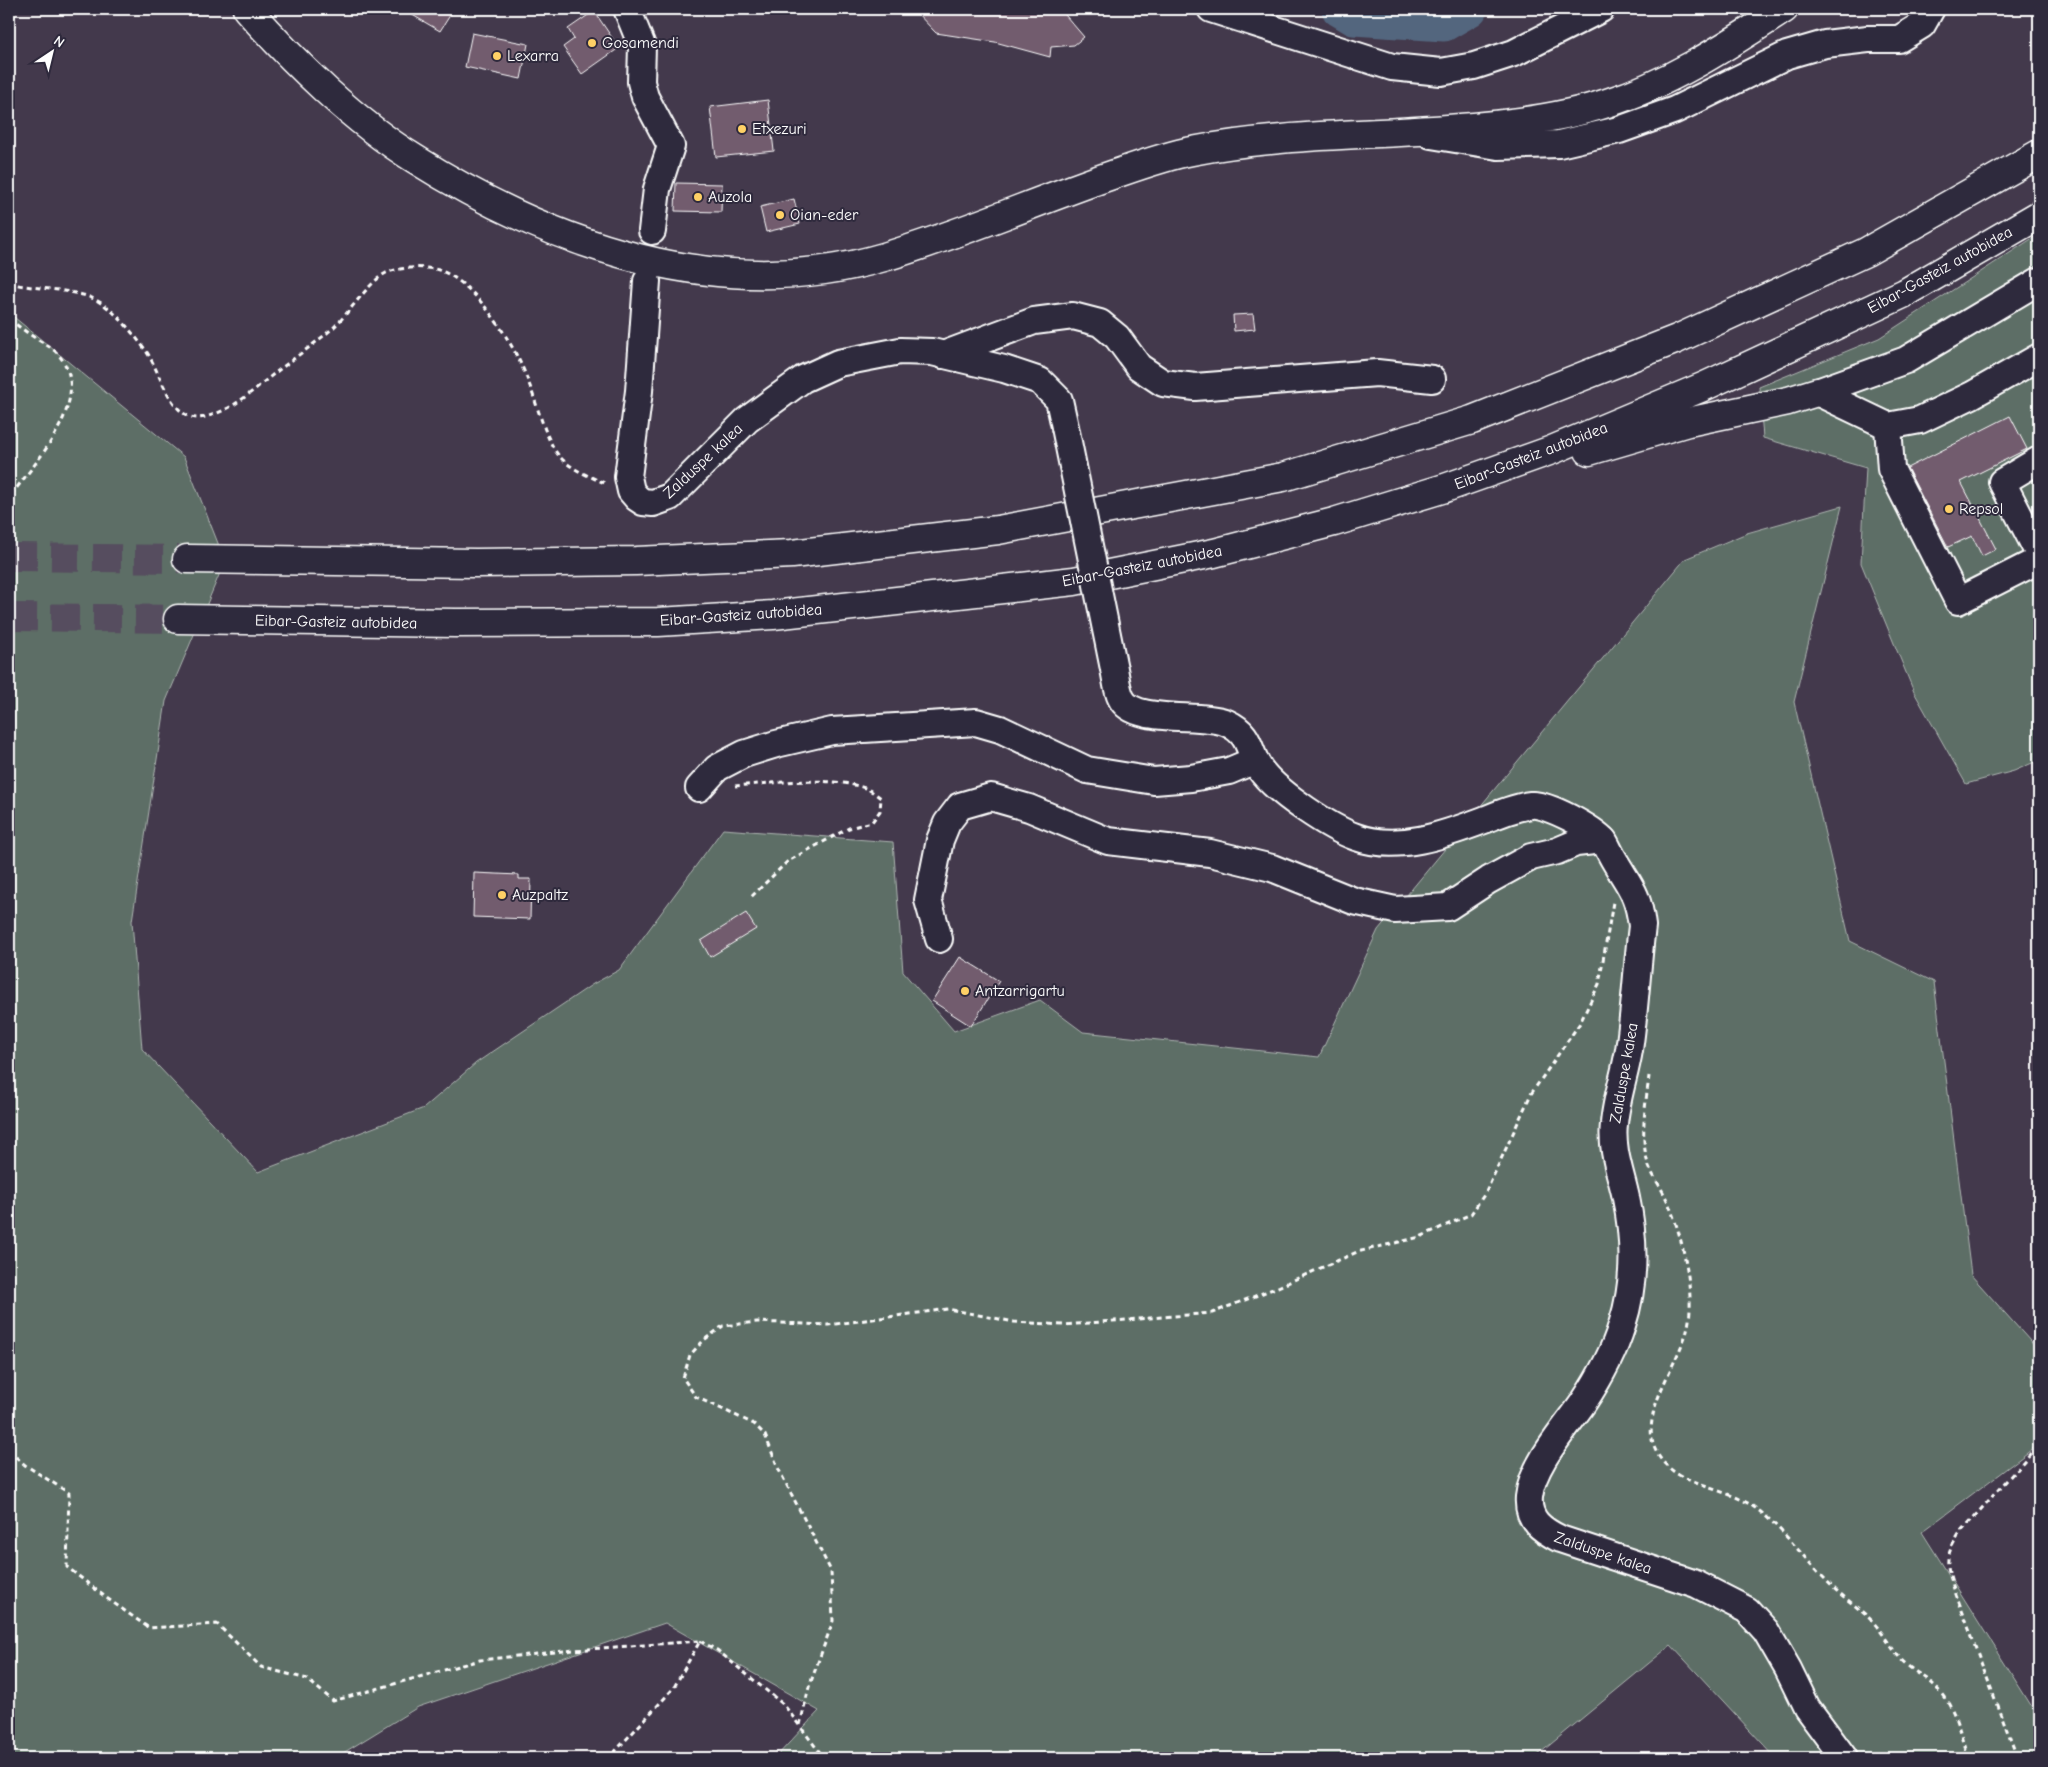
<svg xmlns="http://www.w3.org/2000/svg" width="2048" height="1767" viewBox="0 0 2048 1767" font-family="'Comic Neue',sans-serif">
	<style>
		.green { fill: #5d6e66; stroke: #aeb6b2 }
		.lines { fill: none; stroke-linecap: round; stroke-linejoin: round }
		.river { stroke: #53667e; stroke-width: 35 }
		.building { fill: #725b6e; stroke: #fff }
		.highway-tunnel { stroke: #564d5e; stroke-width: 28; stroke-dasharray: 28 14; stroke-linecap: butt }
		.minor-casing { stroke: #fff; stroke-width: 30 }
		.major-casing { stroke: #fff; stroke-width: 31 }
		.highway-casing { stroke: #fff; stroke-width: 31 }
		.path { stroke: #fff; stroke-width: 3; stroke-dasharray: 5 4; stroke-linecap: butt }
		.minor { stroke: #2f2a3d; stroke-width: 26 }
		.major { stroke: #2f2a3d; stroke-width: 28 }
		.highway { stroke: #2f2a3d; stroke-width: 28 }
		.minor-bridge-casing { stroke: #fff; stroke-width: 30; stroke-linecap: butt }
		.minor-bridge { stroke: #2f2a3d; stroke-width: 26 }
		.poi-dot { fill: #ffd166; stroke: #2f2a3d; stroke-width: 2 }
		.labels { text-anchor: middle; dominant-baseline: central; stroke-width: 4; stroke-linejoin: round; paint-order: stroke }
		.poi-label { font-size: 16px; fill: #fff; stroke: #2f2a3d; text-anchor: start }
		.street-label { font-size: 16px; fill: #fff; stroke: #2f2a3d }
	</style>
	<rect width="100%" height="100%" fill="#43394c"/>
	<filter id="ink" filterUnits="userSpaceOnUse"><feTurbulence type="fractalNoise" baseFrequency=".02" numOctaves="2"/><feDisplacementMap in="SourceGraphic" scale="10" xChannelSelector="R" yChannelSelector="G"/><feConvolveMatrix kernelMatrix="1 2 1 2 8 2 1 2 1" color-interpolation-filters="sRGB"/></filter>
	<g filter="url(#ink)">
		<g class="green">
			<path d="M 2039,234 L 2039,760 L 2014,771 L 1966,784 L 1914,692 L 1861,563 L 1866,468 L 1763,438 L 1759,387 L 1879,338 Z"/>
			<path d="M 9,313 L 184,457 L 225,561 L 166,701 L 132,921 L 142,1049 L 258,1172 L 424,1108 L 476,1063 L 593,984 L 619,970 L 723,829 L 893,842 L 903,972 L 954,1031 L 1040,1000 L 1083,1032 L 1319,1057 L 1378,930 L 1685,559 L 1747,533 L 1842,506 L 1794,702 L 1850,941 L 1934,982 L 1971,1275 L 2039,1351 L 2039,1444 L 1922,1532 L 2039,1718 L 2039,1758 L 1776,1758 L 1671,1645 L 1534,1758 L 775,1758 L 819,1711 L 665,1623 L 418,1707 L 335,1758 L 9,1758 Z"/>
		</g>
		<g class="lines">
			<path class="river" d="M 1339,9 L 1354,18 L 1444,24 L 1470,9"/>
		</g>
		<g class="building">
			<path d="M 402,9 L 454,9 L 440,31 Z"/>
			<path d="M 913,9 L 1060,9 L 1084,37 L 1074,45 L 1051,47 L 1050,57 L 995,42 L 936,33 Z"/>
			<path d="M 594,11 L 619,48 L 582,74 L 563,47 L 574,39 L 568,29 Z"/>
			<path d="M 472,33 L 528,44 L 521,79 L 465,67 Z"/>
			<path d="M 768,100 L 774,151 L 716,157 L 710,107 Z"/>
			<path d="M 676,183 L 722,184 L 721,212 L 675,211 Z"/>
			<path d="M 794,199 L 800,224 L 766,232 L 760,207 Z"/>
			<path d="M 1253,314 L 1255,329 L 1234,331 L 1233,315 Z"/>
			<path d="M 2010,416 L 2027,449 L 1961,482 L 1996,549 L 1982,556 L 1972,536 L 1948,547 L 1907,468 Z"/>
			<path d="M 474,873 L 519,875 L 519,879 L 531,879 L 530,919 L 473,917 Z"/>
			<path d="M 746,913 L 756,929 L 710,957 L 701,941 Z"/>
			<path d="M 960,957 L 999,981 L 971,1026 L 932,1001 Z"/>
		</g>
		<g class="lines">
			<g class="highway-tunnel">
				<path d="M 9,557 L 187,559"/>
				<path d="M 9,617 L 178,619"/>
			</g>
			<g class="minor-casing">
				<g id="minor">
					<path d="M 627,9 L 642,46 L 641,82 L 645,97 L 671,146 L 657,189 L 652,231"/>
					<path d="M 1211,9 L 1392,67 L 1441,72 L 1474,66 L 1514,53 L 1601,9"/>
					<path d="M 1431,135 L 1498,146 L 1559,144 L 1619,130 L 1675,110 L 1787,55 L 1825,44 L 1868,39 L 1899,39 L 1922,25 L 1931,9"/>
					<path d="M 647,281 L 639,391 L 628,477 L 631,491 L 637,498 L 643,502 L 653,503 L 670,497 L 747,420 L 803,379 L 838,363 L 900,351 L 932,352 L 1004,369 L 1040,381 L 1059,400 L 1065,427"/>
					<path d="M 943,355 L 1034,321 L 1073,316 L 1100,323 L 1117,337 L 1139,367 L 1163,383 L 1195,387 L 1377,373 L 1432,379"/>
					<path d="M 1817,392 L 1906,360 L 2039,281"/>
					<path d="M 1817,392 L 1888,426 L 1920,420 L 1972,395 L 2039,357"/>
					<path d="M 1888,426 L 1891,469 L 1958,601 L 2039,560"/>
					<path d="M 2039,460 L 2002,482 L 2039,554"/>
					<path d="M 1114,669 C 1116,678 1117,690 1121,698 C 1133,725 1202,712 1227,723 C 1254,735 1247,755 1263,773 C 1280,794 1330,828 1356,837 C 1397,852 1444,835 1484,820 C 1499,814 1515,807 1531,805 C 1547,803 1594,829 1604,841 C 1607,846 1610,853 1613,858 C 1629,886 1638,892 1642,926 C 1637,967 1635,1009 1629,1050 C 1625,1075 1616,1099 1614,1124 C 1611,1150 1621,1174 1626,1198 C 1635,1240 1635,1285 1622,1325 C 1614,1352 1599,1379 1583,1403 C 1565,1429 1532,1465 1529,1497 C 1527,1520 1542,1530 1560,1539 L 1696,1584 L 1747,1610 L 1766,1631 L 1788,1669 L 1807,1708 L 1844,1758"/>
					<path d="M 699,788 L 717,768 L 744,754 L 776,744 L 832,731 L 976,722 L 1000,729 L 1087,770 L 1154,781 L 1191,778 L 1229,771 L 1253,761"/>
					<path d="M 939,939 L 928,900 L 940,840 L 947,823 L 960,806 L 991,797 L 1029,808 L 1108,841 L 1210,853 L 1272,868 L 1354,901 L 1395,910 L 1448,907 L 1489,880 L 1531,857 L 1557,851 L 1576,843 L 1603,840"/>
				</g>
			</g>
			<g class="major-casing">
				<path id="major" d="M 247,9 C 294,63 355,122 415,159 C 553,246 722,305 884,257 C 962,234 1036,201 1112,175 C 1138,166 1165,156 1192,151 C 1289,132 1387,136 1484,126 C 1525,122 1568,116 1607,103 C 1671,83 1728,45 1784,9"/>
			</g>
			<g class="highway-casing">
				<g id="highway">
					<path d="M 1589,451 L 1688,422 L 1788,401 L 1817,392"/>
					<path d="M 187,559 L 476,563 L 636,561 L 792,554 L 998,530 L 1283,477 L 1472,420 L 1677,339 L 1866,252 L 2039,154"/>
					<path d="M 178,619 L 456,623 L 658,622 L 773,615 L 1074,581 L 1214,553 L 1334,522 L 1445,488 L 1552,450 L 1705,386 L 1905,293 L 2039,215"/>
				</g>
			</g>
			<g class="path">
				<path d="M 9,283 C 33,289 59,288 83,295 C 108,301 129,328 144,348 C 159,367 169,417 197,418 C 208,418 226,410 235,404 C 249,395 262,383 275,373 C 294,358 315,344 334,327 C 348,314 370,281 386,273 C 400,267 424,266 439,270 C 477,283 515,345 528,381 C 537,403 545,440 560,457 C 572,470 591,477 607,484"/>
				<path d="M 9,319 C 19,327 29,334 40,341 C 45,344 52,348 56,352 C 99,397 35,462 9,498"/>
				<path d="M 735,786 C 772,783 830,776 865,788 C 871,790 876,795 881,798 L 880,811 L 872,822 L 849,828 L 788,861 L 750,898"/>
				<path d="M 1649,1076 C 1646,1103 1640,1133 1647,1160 C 1650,1173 1660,1185 1666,1198 C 1681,1230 1697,1295 1687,1330 C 1678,1365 1636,1417 1657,1453 C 1675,1486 1721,1486 1751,1505 C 1780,1524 1801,1556 1826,1580 C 1840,1596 1859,1607 1873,1622 C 1883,1633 1890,1646 1899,1657 C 1910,1671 1929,1678 1941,1692 C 1956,1709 1961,1737 1968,1758"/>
				<path d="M 9,1451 L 25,1465 L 69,1493 L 67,1567 L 108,1599 L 149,1628 L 217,1624 L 261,1667 L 307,1679 L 333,1701 L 480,1660 L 574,1650 L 700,1641 L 673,1689 L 609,1758"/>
				<path d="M 700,1641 L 717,1650 L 784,1705 L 824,1758"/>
				<path d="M 800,1725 L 809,1687 L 833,1621 L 831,1571 L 779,1470 L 765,1435 L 754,1424 L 696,1397 L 683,1378 L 690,1355 L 704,1340 L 723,1326 L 757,1322 L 828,1325 L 948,1309 L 1014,1322 L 1064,1325 L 1212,1313 L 1278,1287 L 1357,1252 L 1420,1237 L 1471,1214 L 1486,1192 L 1531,1094 L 1580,1023 L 1599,984 L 1613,902"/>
				<path d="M 2017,1758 L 1954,1589 C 1946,1563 1944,1558 1959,1534 L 2039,1444"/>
			</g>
			<use href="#minor" class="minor"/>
			<use href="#major" class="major"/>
			<use href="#highway" class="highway"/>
			<g class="minor-bridge-casing">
				<path id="minor-bridge" d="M 1065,427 L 1114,669"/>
			</g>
			<use href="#minor-bridge" class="minor-bridge"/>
		</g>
	</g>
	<g class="poi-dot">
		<circle cx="592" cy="43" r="5"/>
		<circle cx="497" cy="56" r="5"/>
		<circle cx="742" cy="129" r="5"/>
		<circle cx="698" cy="197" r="5"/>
		<circle cx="780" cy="215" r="5"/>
		<circle cx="1949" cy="509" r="5"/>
		<circle cx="502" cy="895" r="5"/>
		<circle cx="965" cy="991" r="5"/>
	</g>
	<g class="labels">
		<g class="poi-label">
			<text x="602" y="43">Gosamendi</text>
			<text x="507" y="56">Lexarra</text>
			<text x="752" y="129">Etxezuri</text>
			<text x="708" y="197">Auzola</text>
			<text x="790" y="215">Oian-eder</text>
			<text x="1959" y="509">Repsol</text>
			<text x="512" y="895">Auzpaltz</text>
			<text x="975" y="991">Antzarrigartu</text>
		</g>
		<g class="street-label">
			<text transform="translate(1940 270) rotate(-29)">Eibar-Gasteiz autobidea</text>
			<text transform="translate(1531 456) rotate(-21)">Eibar-Gasteiz autobidea</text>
			<text transform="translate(703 461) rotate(-43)">Zalduspe kalea</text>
			<text transform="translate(1142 566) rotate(-11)">Eibar-Gasteiz autobidea</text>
			<text transform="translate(741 615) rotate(-4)">Eibar-Gasteiz autobidea</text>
			<text transform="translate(336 622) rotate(1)">Eibar-Gasteiz autobidea</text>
			<text transform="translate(1624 1073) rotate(-80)">Zalduspe kalea</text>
			<text transform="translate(1603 1553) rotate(19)">Zalduspe kalea</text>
		</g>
	</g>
	<rect width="2048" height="1767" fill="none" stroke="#2f2a3d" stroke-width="30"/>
	<rect x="15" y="15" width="2018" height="1737" fill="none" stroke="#fff" stroke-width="2" filter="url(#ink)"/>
	<g transform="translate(52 52) rotate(35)" stroke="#2f2a3d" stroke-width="4" paint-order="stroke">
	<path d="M0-4L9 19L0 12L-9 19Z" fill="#ffffff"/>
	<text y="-8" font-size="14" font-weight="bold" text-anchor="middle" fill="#ffffff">N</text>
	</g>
</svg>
